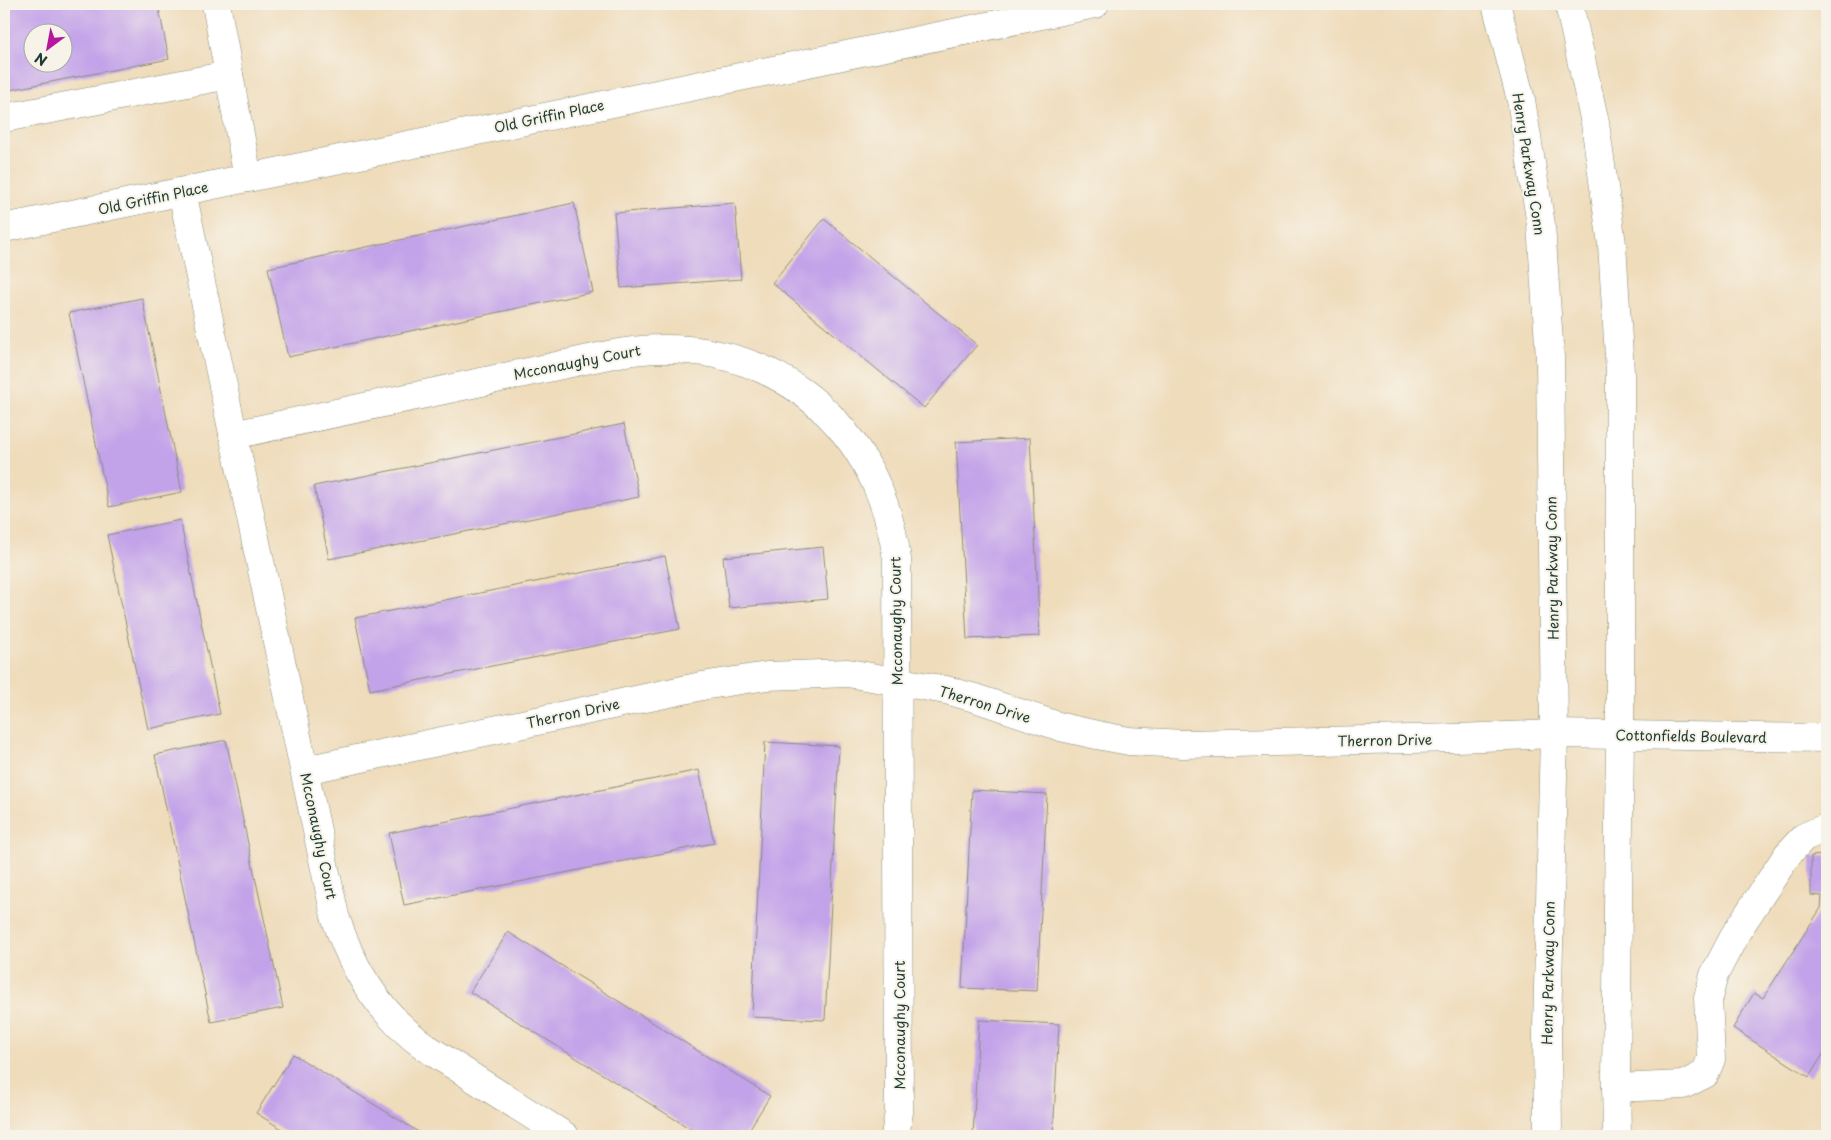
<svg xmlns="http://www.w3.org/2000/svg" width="1831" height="1140" viewBox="0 0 1831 1140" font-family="'Playpen Sans',sans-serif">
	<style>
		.building { fill: #c2a2e9; fill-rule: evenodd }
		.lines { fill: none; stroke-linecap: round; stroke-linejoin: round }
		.minor-casing { stroke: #878c78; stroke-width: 29 }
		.minor { stroke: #fff; stroke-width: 28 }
		.labels { text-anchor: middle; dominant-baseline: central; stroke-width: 4; stroke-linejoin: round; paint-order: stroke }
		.street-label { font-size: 14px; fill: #1f3d34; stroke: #f7f3e8 }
	</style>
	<rect width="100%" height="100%" fill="#f7f3e8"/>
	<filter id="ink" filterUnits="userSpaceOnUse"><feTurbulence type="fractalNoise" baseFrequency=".02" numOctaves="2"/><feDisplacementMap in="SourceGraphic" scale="10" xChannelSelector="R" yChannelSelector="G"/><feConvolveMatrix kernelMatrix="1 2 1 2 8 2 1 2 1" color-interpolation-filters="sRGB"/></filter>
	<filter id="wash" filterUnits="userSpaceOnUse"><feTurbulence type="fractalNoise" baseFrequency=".0096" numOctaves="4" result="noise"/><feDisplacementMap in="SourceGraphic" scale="20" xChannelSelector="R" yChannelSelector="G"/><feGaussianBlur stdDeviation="1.12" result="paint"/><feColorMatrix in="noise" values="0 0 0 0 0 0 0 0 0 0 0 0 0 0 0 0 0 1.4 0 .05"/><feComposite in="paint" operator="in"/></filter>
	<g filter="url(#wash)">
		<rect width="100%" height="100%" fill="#efdcbb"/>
		<g id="blocks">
			<g class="building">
				<path d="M 4,4 L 158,4 L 169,59 L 4,91 ZM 32,32 L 62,32 L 62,62 L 32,62 Z"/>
				<path d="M 574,203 L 593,292 L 288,357 L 268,268 Z"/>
				<path d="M 735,203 L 741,279 L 621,288 L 614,213 Z"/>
				<path d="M 824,219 L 977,345 L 924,408 L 772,283 Z"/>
				<path d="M 142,298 L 182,492 L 109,507 L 69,313 Z"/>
				<path d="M 624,424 L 639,497 L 329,559 L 314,486 Z"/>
				<path d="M 1030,438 L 1040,636 L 967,639 L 956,442 Z"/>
				<path d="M 180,520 L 220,714 L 148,729 L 107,535 Z"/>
				<path d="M 823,547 L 828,599 L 729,608 L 723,557 Z"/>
				<path d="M 665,556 L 680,629 L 370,690 L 355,618 Z"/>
				<path d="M 226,740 L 283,1008 L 211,1022 L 155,755 Z"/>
				<path d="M 765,742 L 839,746 L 825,1020 L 752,1017 Z"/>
				<path d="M 699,770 L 714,843 L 404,905 L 389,833 Z"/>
				<path d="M 972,790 L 1047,794 L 1037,991 L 962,988 Z"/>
				<path d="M 1827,855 L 1827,1048 L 1809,1077 L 1733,1028 L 1754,993 L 1763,998 L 1821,908 L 1822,896 L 1811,895 L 1811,856 Z"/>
				<path d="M 508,932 L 770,1096 L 745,1136 L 702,1136 L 470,992 Z"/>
				<path d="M 979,1020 L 1059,1024 L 1053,1136 L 973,1136 Z"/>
				<path d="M 293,1054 L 425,1136 L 293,1136 L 256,1113 Z"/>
			</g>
		</g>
	</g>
	<g filter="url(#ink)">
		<use href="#blocks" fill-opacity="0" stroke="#878c78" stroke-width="1"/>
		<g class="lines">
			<g class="minor-casing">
				<g id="minor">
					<path d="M 216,4 L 248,178"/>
					<path d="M 1496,4 L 1521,100 L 1541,225 L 1550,358 L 1554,734 L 1547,1030 L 1548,1136"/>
					<path d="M 1569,4 L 1595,123 L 1612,244 L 1620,372 L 1620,736 L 1616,1080 L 1617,1136"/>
					<path d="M 4,118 L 229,75"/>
					<path d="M 182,192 L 335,916 C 352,969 381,1016 427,1048 C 443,1059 459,1068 475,1079 C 505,1098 535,1117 565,1136"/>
					<path d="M 4,228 L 1095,4"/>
					<path d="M 233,435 L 613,354 C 757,327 877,413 897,559 L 899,1112 L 895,1136"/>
					<path d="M 305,770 L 702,686 L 767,676 L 848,673 L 946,690 L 975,698 L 1061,727 L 1097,735 L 1129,741 L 1183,744 L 1457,738 L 1554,734 L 1827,738"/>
					<path d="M 1616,1088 L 1683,1085 L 1705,1074 L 1711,1059 L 1708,998 L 1714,975 L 1737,931 L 1788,854 L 1804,837 L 1823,829 L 1827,829"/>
				</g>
			</g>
			<use href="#minor" class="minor"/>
		</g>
	</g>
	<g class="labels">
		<g class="street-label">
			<text transform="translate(549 116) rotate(-12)">Old Griffin Place</text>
			<text transform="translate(1529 164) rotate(81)">Henry Parkway Conn</text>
			<text transform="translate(153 198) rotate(-12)">Old Griffin Place</text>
			<text transform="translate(577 362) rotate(-11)">Mcconaughy Court</text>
			<text transform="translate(1552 568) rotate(-91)">Henry Parkway Conn</text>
			<text transform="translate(896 621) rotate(-91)">Mcconaughy Court</text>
			<text transform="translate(985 704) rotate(17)">Therron Drive</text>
			<text transform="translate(573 713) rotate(-12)">Therron Drive</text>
			<text transform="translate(1691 736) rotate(1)">Cottonfields Boulevard</text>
			<text transform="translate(1385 740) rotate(-1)">Therron Drive</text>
			<text transform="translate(319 836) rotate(78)">Mcconaughy Court</text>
			<text transform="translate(1548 973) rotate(-89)">Henry Parkway Conn</text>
			<text transform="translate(899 1025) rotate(-90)">Mcconaughy Court</text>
		</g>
	</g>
	<rect width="1831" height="1140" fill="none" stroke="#f7f3e8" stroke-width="20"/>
	<g transform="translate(48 48) rotate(212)"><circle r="24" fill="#f7f3e8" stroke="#a1aaa0"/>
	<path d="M0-4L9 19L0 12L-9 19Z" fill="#b5179e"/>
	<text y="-8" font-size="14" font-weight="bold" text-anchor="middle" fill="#1f3d34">N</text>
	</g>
</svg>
